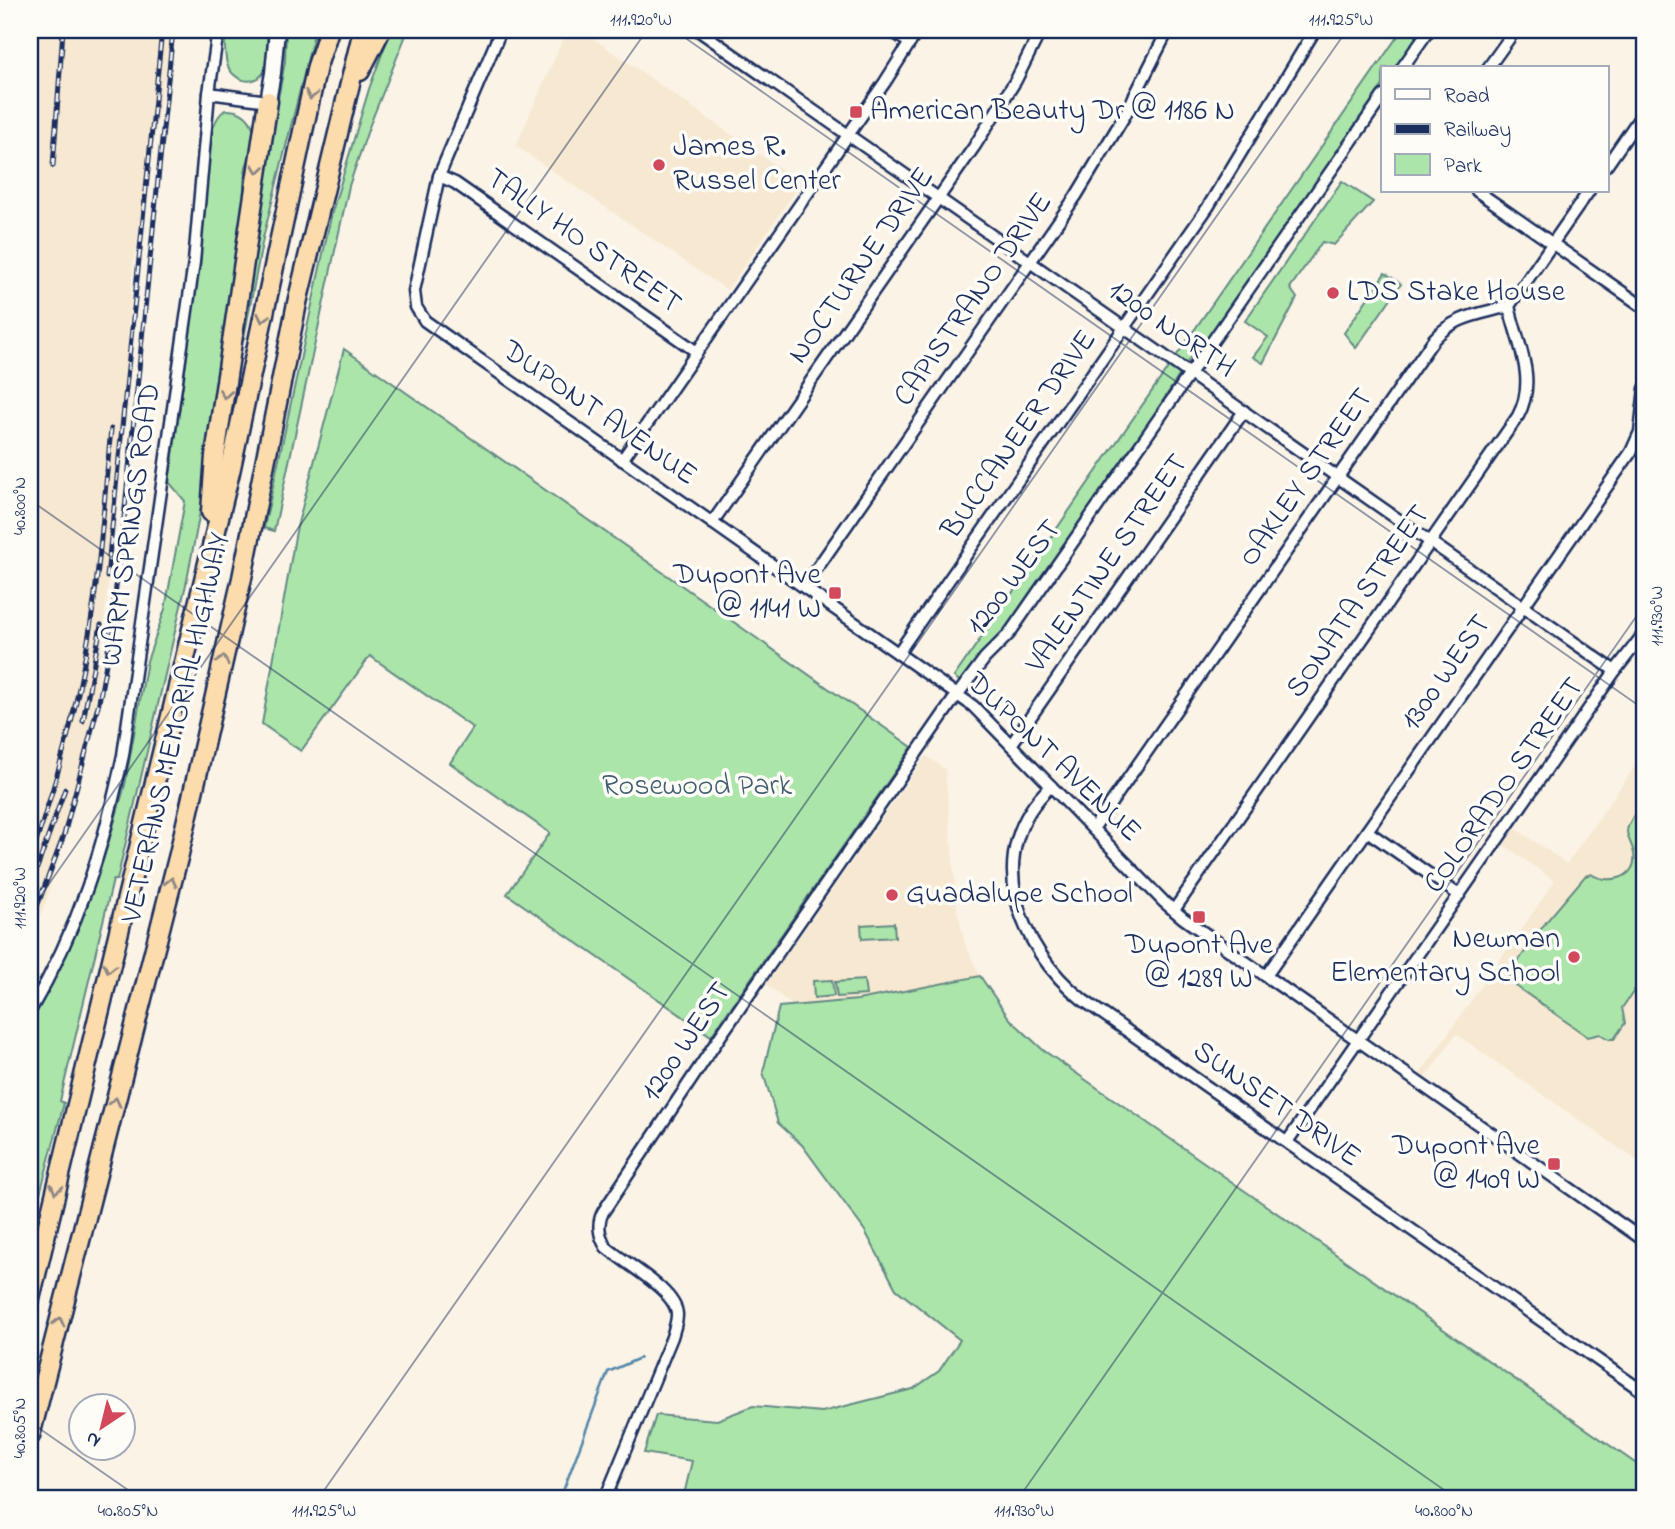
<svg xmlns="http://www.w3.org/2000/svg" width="1675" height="1529" viewBox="0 0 1675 1529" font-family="'Indie Flower',sans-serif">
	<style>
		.built { fill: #f7e8d1 }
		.green { fill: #ace5aa; stroke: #648a84; stroke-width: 2 }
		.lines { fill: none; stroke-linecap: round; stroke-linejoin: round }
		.stream { stroke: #5688ab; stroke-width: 2.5 }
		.street-casing { stroke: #1b2f5e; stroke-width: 15 }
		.secondary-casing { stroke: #1b2f5e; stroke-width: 19 }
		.highway-casing { stroke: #1b2f5e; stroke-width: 23 }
		.street { stroke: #fdfcf7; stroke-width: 10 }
		.secondary { stroke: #fdfcf7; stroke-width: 14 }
		.highway { stroke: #fcdcac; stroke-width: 18 }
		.rail-casing { stroke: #1b2f5e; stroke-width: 5 }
		.rail { stroke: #fdfcf7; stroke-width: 2.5; stroke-dasharray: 8; stroke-linecap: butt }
		.oneway { stroke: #8c8685 }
		.ticks { fill: none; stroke: #1b2f5e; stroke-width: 2; stroke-opacity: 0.45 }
		.poi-dot { fill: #d1495b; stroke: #fdfcf7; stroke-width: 2.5 }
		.labels { text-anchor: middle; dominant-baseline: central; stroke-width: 7; stroke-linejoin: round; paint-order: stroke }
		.poi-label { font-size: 30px; fill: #1b2f5e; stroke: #fdfcf7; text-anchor: start }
		.street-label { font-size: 30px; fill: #1b2f5e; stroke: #fdfcf7 }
		.park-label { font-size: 30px; fill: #3f5c71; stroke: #fdfcf7 }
		.neatline { fill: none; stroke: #1b2f5e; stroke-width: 2.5 }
		.ticks-label { font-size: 18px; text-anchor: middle; fill: #1b2f5e }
	</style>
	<rect width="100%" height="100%" fill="#faf3e6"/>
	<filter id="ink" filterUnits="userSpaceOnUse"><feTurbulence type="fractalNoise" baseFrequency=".0143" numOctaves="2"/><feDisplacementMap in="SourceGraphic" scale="14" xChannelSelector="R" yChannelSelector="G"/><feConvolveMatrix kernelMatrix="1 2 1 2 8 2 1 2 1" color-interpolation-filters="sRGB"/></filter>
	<g filter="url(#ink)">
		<g class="built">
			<path d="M 30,30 L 172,30 L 133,264 L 113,532 L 94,727 L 46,902 L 30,936 Z"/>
			<path d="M 567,30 L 581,30 L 801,183 L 727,290 L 516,146 Z"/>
			<path d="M 1645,752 L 1645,1166 L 1456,1034 L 1425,1078 L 1420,1074 L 1555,881 L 1504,845 L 1515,828 L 1567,864 Z"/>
			<path d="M 926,756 L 945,769 L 957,910 L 965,944 L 980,976 L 858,1000 L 792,1005 L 766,984 Z"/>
		</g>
		<g class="green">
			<path d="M 225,30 L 267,30 C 267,41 271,60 266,69 C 256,88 233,82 227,64 C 224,53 225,40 225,30 Z"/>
			<path d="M 286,30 L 315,30 L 263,238 L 244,338 L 238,336 L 259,199 L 285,62 Z"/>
			<path d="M 391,30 L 408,30 L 369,127 L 349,186 L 274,531 L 264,528 L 332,212 L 369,89 Z"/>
			<path d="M 1402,30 L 1421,30 L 1395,68 L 1383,68 L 1383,85 L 1207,339 L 1190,358 L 1156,412 L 1000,638 L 985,650 L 961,682 L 954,677 Z"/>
			<path d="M 225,110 C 249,109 260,130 252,152 C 251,157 247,162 246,167 C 243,179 244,194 244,207 L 203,496 L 187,580 L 117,880 L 113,880 L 60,1101 L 64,1103 L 37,1205 L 30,1204 L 30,1025 L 68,951 L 87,906 L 109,841 L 125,785 L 147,661 L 165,609 L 185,501 L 169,482 C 184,385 196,288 205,191 C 207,169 206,123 225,110 Z"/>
			<path d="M 1342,181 L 1373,202 L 1334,245 L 1322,242 L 1290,288 L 1297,298 L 1263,363 L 1253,357 L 1268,337 L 1245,321 Z"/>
			<path d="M 1385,273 L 1401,284 L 1356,348 L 1344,333 Z"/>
			<path d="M 344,349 L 912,747 L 711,1036 L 507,894 L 550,833 L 450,763 L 473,728 L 370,656 L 301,751 L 262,724 L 296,531 Z"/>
			<path d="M 1636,812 L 1645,819 L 1645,975 L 1622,1008 L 1625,1023 L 1614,1039 L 1609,1039 L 1600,1034 L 1588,1037 L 1510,982 L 1509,974 L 1546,922 L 1585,876 L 1591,874 C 1608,885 1638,879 1634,854 C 1633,846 1628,840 1627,832 C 1627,825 1632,818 1636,812 Z"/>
			<path d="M 894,923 L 895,937 L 862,939 L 861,925 Z"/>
			<path d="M 980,976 L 1009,1018 L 1043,1050 L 1645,1470 L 1645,1499 L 683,1499 L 692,1461 L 644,1453 L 656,1415 L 717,1420 L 753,1406 L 822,1412 L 913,1389 L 939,1371 L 960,1340 L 896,1289 L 865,1231 L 802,1145 L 778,1123 L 763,1072 L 779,1007 L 858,1000 Z"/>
			<path d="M 832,980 L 834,996 L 814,998 L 813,981 Z"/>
			<path d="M 864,980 L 866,995 L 837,997 L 835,982 Z"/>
		</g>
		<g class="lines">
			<path class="stream" d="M 560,1499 L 608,1372 L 640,1358"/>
			<g class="street-casing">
				<g id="street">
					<path d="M 501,30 L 439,176 L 414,291 L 416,307 L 425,321 L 973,706 L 1164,902 L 1183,918 L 1645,1241"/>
					<path d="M 698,30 L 1615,671"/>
					<path d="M 890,30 L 910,43"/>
					<path d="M 1402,68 L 1429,30"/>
					<path d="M 1488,68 L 1515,30"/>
					<path d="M 209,93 L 268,101"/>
					<path d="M 1607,165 L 1645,110"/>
					<path d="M 439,176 L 455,183 L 697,352"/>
					<path d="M 1477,191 L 1645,308"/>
					<path d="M 622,460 L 885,82 L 918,30"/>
					<path d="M 712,523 L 974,147 L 1016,80 L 1041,30"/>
					<path d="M 804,587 L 1076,196 L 1125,115 L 1168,30"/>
					<path d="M 898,653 L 1208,207 L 1315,30"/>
					<path d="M 1011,745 L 1244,411"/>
					<path d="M 1051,786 C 981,851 1017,948 1083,1000 L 1645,1393"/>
					<path d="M 1093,829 L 1434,339 C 1454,316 1481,314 1509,306 L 1589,191"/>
					<path d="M 1367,831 L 1459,895"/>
					<path d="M 1174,910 L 1518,416 C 1538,379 1517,343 1509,306"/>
					<path d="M 1266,976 L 1631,452 L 1640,432 L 1645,388"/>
					<path d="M 30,1011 C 79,928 103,849 123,755 L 194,262 L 209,93 L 218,30"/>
					<path d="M 1287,1142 L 1615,671 L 1645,632"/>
					<path d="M 1644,1465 L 1645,1463"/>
					<path d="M 605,1499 L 672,1337 C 674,1330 677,1322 677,1315 C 677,1291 624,1263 606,1247 C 599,1236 597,1223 603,1212 L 721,1035 L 952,702 L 985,658 L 1009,634 L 1383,96"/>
				</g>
			</g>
			<g class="secondary-casing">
				<path id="secondary" d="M 268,101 L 273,73 L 277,30"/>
			</g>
			<g class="highway-casing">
				<g id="highway">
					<path d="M 360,71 L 381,30"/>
					<path d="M 211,512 L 215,456 L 268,101"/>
					<path d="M 30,1299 L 230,472 L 317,66 L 329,30"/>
					<path d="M 30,1436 L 179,854 L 242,578 L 297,303 L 363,30"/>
				</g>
			</g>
			<use href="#street" class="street"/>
			<use href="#secondary" class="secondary"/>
			<use href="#highway" class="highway"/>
			<g class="rail-casing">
				<g id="rail">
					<path d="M 53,166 L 63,30"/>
					<path d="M 107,577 L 162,30"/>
					<path d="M 83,721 L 101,625"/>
					<path d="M 30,861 C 54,788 76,716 88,640 C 100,571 104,499 111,429"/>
					<path d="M 30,888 L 65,789"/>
					<path d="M 30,925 L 64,835 L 99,702 L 107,658 L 121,548 L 173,30"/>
				</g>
			</g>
			<use href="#rail" class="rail"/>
		</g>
		<defs><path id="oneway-chevron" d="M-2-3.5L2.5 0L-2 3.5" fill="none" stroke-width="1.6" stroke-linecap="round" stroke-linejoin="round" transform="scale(1.75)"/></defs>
		<g class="oneway">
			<use href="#oneway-chevron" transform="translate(311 95) rotate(102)"/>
			<use href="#oneway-chevron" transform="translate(258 169) rotate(98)"/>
			<use href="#oneway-chevron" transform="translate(263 318) rotate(102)"/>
			<use href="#oneway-chevron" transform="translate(225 394) rotate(99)"/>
			<use href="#oneway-chevron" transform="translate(223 660) rotate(-77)"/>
			<use href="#oneway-chevron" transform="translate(171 882) rotate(-76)"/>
			<use href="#oneway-chevron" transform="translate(109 968) rotate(103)"/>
			<use href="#oneway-chevron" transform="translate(115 1102) rotate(-76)"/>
			<use href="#oneway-chevron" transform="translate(56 1189) rotate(103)"/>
			<use href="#oneway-chevron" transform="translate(59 1322) rotate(-76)"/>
		</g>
	</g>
	<path class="ticks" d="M 674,30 L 1645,710M 30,500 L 1457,1499M 30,911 L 647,30M 30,1422 L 141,1499M 318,1499 L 1347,30M 1018,1499 L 1645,604"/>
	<g class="poi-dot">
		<rect x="849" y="105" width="14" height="14" rx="3.5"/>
		<circle cx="659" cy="165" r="7"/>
		<circle cx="1333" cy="293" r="7"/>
		<rect x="828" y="586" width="14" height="14" rx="3.5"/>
		<circle cx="892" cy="895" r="7"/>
		<rect x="1192" y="910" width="14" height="14" rx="3.5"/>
		<circle cx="1574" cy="957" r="7"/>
		<rect x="1547" y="1157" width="14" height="14" rx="3.5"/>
	</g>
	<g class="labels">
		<g class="poi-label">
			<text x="870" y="112">American Beauty Dr @ 1186 N</text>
			<text x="673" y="148">James R.<tspan x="673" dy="34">Russel Center</tspan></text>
			<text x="1347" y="293">LDS Stake House</text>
			<text x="821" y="576" text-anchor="end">Dupont Ave<tspan x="821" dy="34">@ 1141 W</tspan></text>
			<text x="906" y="895">Guadalupe School</text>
			<text x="1560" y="940" text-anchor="end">Newman<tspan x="1560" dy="34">Elementary School</tspan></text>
			<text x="1199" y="946" text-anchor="middle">Dupont Ave<tspan x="1199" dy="34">@ 1289 W</tspan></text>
			<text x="1540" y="1147" text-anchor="end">Dupont Ave<tspan x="1540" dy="34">@ 1409 W</tspan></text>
		</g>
		<g class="street-label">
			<text transform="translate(583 242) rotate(35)">TALLY HO STREET</text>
			<text transform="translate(862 266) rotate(-55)">NOCTURNE DRIVE</text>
			<text transform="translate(974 300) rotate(-55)">CAPISTRANO DRIVE</text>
			<text transform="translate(1171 330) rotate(35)">1200 NORTH</text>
			<text transform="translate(599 414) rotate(35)">DUPONT AVENUE</text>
			<text transform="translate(1020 435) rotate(-55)">BUCCANEER DRIVE</text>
			<text transform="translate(1307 478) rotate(-55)">OAKLEY STREET</text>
			<text transform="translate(132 525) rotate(-82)">WARM SPRINGS ROAD</text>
			<text transform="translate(1108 564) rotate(-55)">VALENTINE STREET</text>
			<text transform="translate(1015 578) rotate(-53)">1200 WEST</text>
			<text transform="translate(1359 602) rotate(-55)">SONATA STREET</text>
			<text transform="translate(1447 673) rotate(-55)">1300 WEST</text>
			<text transform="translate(177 728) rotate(-77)">VETERANS MEMORIAL HIGHWAY</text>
			<text transform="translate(1053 758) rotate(44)">DUPONT AVENUE</text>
			<text transform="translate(1505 786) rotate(-55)">COLORADO STREET</text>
			<text transform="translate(687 1042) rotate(-56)">1200 WEST</text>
			<text transform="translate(1276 1105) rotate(35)">SUNSET DRIVE</text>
		</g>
		<g class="park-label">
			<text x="697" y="787">Rosewood Park</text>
		</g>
	</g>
	<rect width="1675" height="1529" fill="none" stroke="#fdfcf7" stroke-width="77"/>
	<rect x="1381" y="66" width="228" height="126" fill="#fdfcf7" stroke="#a3aaba" stroke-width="2"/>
	<rect x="1395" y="89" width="35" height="10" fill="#fdfcf7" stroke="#a3aaba" stroke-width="2"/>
	<text x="1444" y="102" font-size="21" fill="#1b2f5e">Road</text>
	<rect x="1395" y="124" width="35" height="10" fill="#1b2f5e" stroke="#a3aaba" stroke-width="2"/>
	<text x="1444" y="136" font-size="21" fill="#1b2f5e">Railway</text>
	<rect x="1395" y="154" width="35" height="21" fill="#ace5aa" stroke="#a3aaba" stroke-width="2"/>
	<text x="1444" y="172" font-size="21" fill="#1b2f5e">Park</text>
	<g transform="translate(102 1427) rotate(215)"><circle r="33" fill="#fdfcf7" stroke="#a3aaba" stroke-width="2"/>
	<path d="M0-5L12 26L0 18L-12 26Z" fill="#d1495b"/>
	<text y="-10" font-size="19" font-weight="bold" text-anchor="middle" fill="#1b2f5e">N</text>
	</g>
	<rect x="38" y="38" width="1598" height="1452" class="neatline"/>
	<g class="ticks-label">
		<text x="641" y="25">111.920°W</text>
		<text x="1341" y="25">111.925°W</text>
		<text transform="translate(19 506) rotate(-90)" y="6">40.800°N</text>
		<text transform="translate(1656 616) rotate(-90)" y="6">111.930°W</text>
		<text transform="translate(19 898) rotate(-90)" y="6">111.920°W</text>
		<text transform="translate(19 1428) rotate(-90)" y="6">40.805°N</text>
		<text x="128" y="1516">40.805°N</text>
		<text x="324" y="1516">111.925°W</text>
		<text x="1024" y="1516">111.930°W</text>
		<text x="1444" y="1516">40.800°N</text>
	</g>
</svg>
